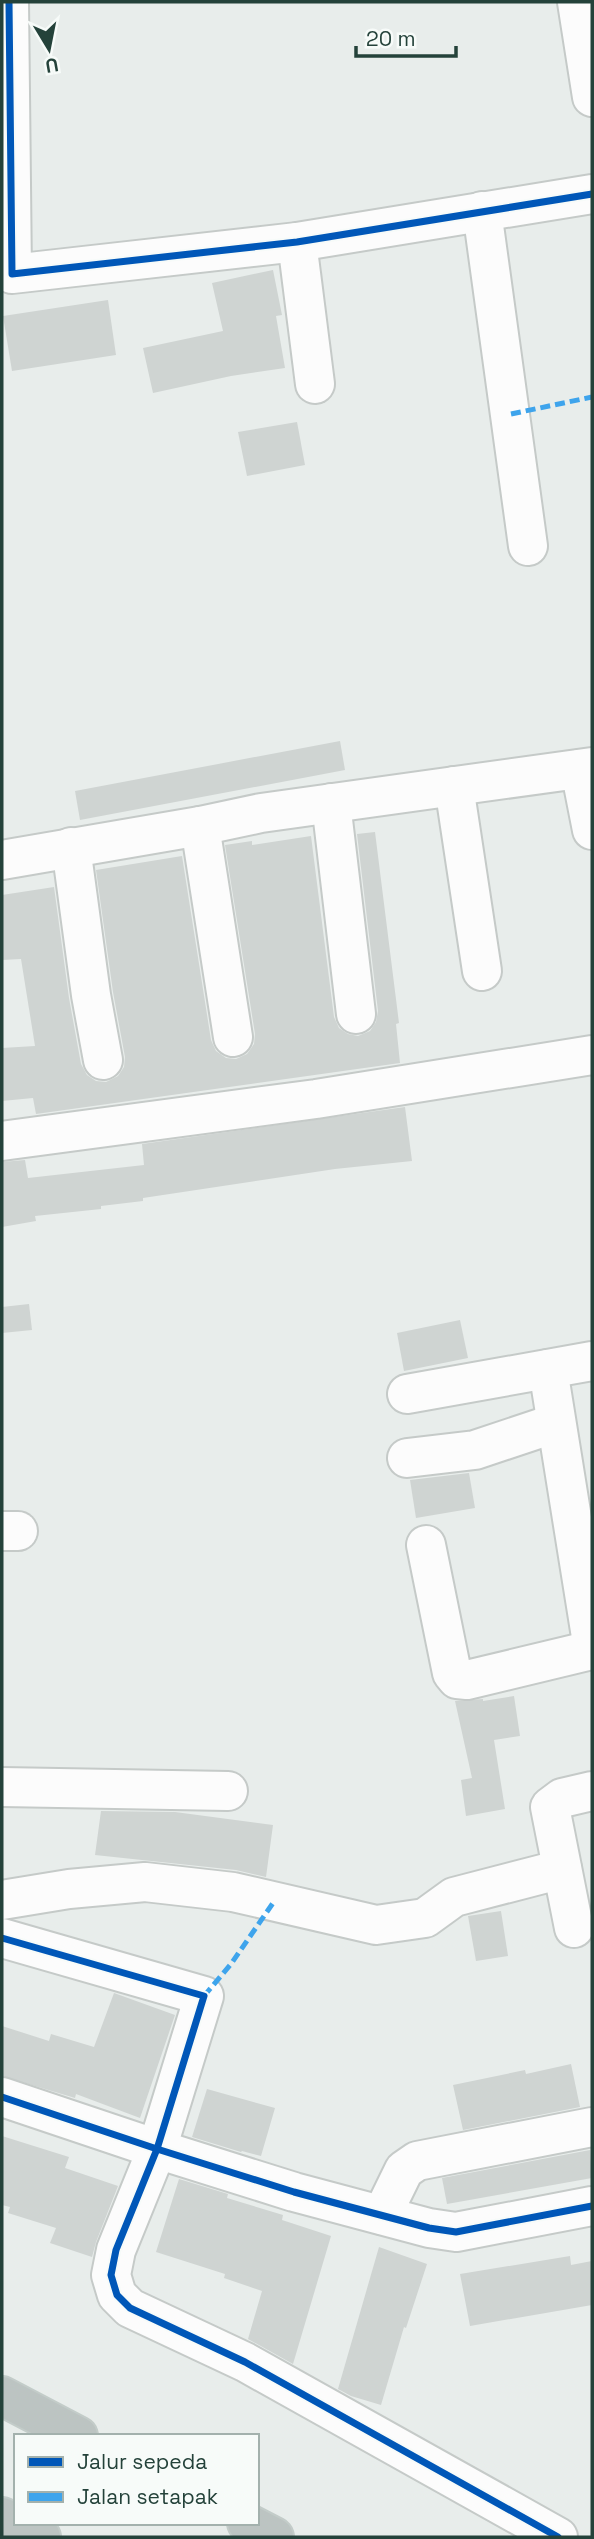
<svg xmlns="http://www.w3.org/2000/svg" width="594" height="2539" viewBox="0 0 594 2539" font-family="'Space Grotesk',sans-serif">
	<style>
		.building { fill: #cfd4d2 }
		.lines { fill: none; stroke-linecap: round; stroke-linejoin: round }
		.minor-casing { stroke: #c5cac8; stroke-width: 42 }
		.motorway-casing { stroke: #c3ccc9; stroke-width: 42 }
		.minor { stroke: #fcfcfc; stroke-width: 38 }
		.motorway { stroke: #bcc4c2; stroke-width: 38 }
		.quiet { stroke: #3ea4ec; stroke-width: 5; stroke-dasharray: 10 5; stroke-linecap: butt }
		.cycleway-casing { stroke: #f7fbf9; stroke-width: 11 }
		.cycleway { stroke: #0057b8; stroke-width: 7 }
	</style>
	<rect width="100%" height="100%" fill="#e8edeb"/>
	<g class="building">
		<path d="M 273,270 L 282,315 L 276,316 L 285,368 L 231,376 L 153,393 L 143,348 L 223,331 L 212,283 Z"/>
		<path d="M 108,300 L 116,355 L 12,371 L 3,316 Z"/>
		<path d="M 297,422 L 305,465 L 247,476 L 238,432 Z"/>
		<path d="M 340,741 L 345,770 L 80,820 L 75,791 Z"/>
		<path d="M 375,832 L 399,1023 L 396,1024 L 400,1063 L 36,1114 L 33,1098 L 2,1101 L 2,1048 L 35,1046 L 21,959 L 2,960 L 2,895 L 54,887 L 69,998 L 81,1064 L 87,1075 L 96,1081 L 106,1082 L 118,1076 L 124,1067 L 125,1057 L 113,992 L 96,870 L 182,856 L 211,1040 L 216,1051 L 226,1058 L 236,1059 L 247,1054 L 254,1044 L 255,1034 L 225,845 L 252,841 L 252,845 L 311,836 L 334,1017 L 339,1028 L 348,1034 L 358,1036 L 370,1031 L 376,1022 L 378,1011 L 357,834 Z"/>
		<path d="M 405,1107 L 412,1161 L 335,1169 L 143,1198 L 143,1201 L 101,1206 L 101,1209 L 35,1216 L 36,1221 L 2,1227 L 2,1162 L 25,1160 L 28,1178 L 144,1165 L 142,1144 Z"/>
		<path d="M 29,1304 L 32,1330 L 2,1333 L 2,1307 Z"/>
		<path d="M 460,1320 L 468,1358 L 404,1371 L 397,1333 Z"/>
		<path d="M 469,1473 L 475,1508 L 416,1518 L 410,1480 Z"/>
		<path d="M 514,1696 L 520,1736 L 494,1740 L 505,1809 L 466,1816 L 461,1780 L 472,1778 L 455,1701 L 483,1699 L 483,1701 Z"/>
		<path d="M 101,1811 L 175,1812 L 273,1825 L 266,1877 L 236,1870 L 95,1855 Z"/>
		<path d="M 501,1911 L 508,1956 L 476,1961 L 468,1916 Z"/>
		<path d="M 114,1993 L 175,2015 L 140,2118 L 76,2094 L 75,2098 L 2,2076 L 2,2026 L 49,2041 L 51,2034 L 94,2047 Z"/>
		<path d="M 571,2064 L 580,2107 L 463,2130 L 453,2085 L 525,2070 L 526,2074 Z"/>
		<path d="M 207,2089 L 275,2108 L 261,2156 L 242,2151 L 241,2152 L 192,2137 Z"/>
		<path d="M 2,2136 L 69,2157 L 65,2168 L 118,2186 L 96,2242 L 92,2257 L 50,2243 L 56,2228 L 8,2213 L 10,2207 L 2,2205 Z"/>
		<path d="M 590,2150 L 592,2178 L 447,2204 L 442,2178 Z"/>
		<path d="M 179,2179 L 228,2194 L 227,2198 L 283,2215 L 282,2220 L 331,2236 L 293,2364 L 248,2339 L 262,2291 L 224,2278 L 225,2274 L 156,2252 Z"/>
		<path d="M 379,2247 L 427,2264 L 406,2328 L 404,2327 L 381,2405 L 351,2396 L 338,2389 Z"/>
		<path d="M 570,2256 L 571,2265 L 592,2261 L 592,2305 L 470,2326 L 460,2274 Z"/>
	</g>
	<g class="lines">
		<g class="minor-casing">
			<g id="minor">
				<path d="M 9,2 L 12,274 L 297,242 L 592,194"/>
				<path d="M 577,2 L 592,97"/>
				<path d="M 482,211 L 528,546"/>
				<path d="M 297,242 L 315,384"/>
				<path d="M 580,769 L 592,830"/>
				<path d="M 454,786 L 482,971"/>
				<path d="M 331,803 L 356,1014"/>
				<path d="M 200,826 L 233,1037"/>
				<path d="M 71,847 L 91,995 L 103,1060"/>
				<path d="M 2,860 L 200,826 L 261,813 L 592,767"/>
				<path d="M 2,1141 L 316,1099 L 592,1055"/>
				<path d="M 548,1369 L 592,1643"/>
				<path d="M 407,1394 L 592,1361"/>
				<path d="M 407,1458 L 475,1450 L 556,1423"/>
				<path d="M 2,1531 L 18,1531"/>
				<path d="M 426,1545 L 452,1673 L 457,1679 L 467,1680 L 592,1650"/>
				<path d="M 2,1787 L 228,1791"/>
				<path d="M 2,1900 L 69,1889 L 145,1882 L 233,1892 L 376,1925 L 425,1918 L 454,1897 L 562,1869"/>
				<path d="M 574,1928 L 550,1807 L 562,1798 L 592,1791"/>
				<path d="M 2,1938 L 204,1996 L 157,2149 L 116,2250 L 111,2275 L 117,2295 L 130,2308 L 245,2362 L 558,2537"/>
				<path d="M 2,2097 L 157,2149 L 294,2192 L 429,2228 L 456,2232 L 592,2206"/>
				<path d="M 382,2215 L 404,2170 L 417,2161 L 592,2127"/>
			</g>
		</g>
		<g class="motorway-casing">
			<g id="motorway">
				<path d="M 2,2396 L 78,2436"/>
				<path d="M 2,2517 L 41,2537"/>
				<path d="M 247,2523 L 274,2537"/>
			</g>
		</g>
		<use href="#minor" class="minor"/>
		<use href="#motorway" class="motorway"/>
		<g class="quiet">
			<path d="M 511,414 L 592,397"/>
			<path d="M 204,1996 L 231,1964 L 273,1903"/>
		</g>
		<g class="cycleway-casing">
			<g id="cycleway">
				<path d="M 9,2 L 12,274 L 297,242 L 592,194"/>
				<path d="M 2,1938 L 204,1996 L 157,2149 L 116,2250 L 111,2275 L 117,2295 L 130,2308 L 245,2362 L 558,2537"/>
				<path d="M 2,2097 L 157,2149 L 294,2192 L 429,2228 L 456,2232 L 592,2206"/>
			</g>
		</g>
		<use href="#cycleway" class="cycleway"/>
	</g>
	<rect width="594" height="2539" fill="none" stroke="#24423a" stroke-width="7"/>
	<rect x="14" y="2434" width="245" height="91" fill="#f7fbf9" stroke="#a3b1ad" stroke-width="2"/>
	<rect x="28" y="2457" width="35" height="10" fill="#0057b8" stroke="#a3b1ad" stroke-width="2"/>
	<text x="77" y="2469" font-size="21" fill="#24423a">Jalur sepeda</text>
	<rect x="28" y="2492" width="35" height="10" fill="#3ea4ec" stroke="#a3b1ad" stroke-width="2"/>
	<text x="77" y="2504" font-size="21" fill="#24423a">Jalan setapak</text>
	<g transform="translate(49 49) rotate(170)" stroke="#f7fbf9" stroke-width="5" paint-order="stroke">
	<path d="M0-5L12 26L0 18L-12 26Z" fill="#24423a"/>
	<text y="-10" font-size="19" font-weight="bold" text-anchor="middle" fill="#24423a">U</text>
	</g>
	<path d="M356 46v10h100v-10" fill="none" stroke="#24423a" stroke-width="3.5"/>
	<text x="366" y="46" font-size="21" fill="#24423a" stroke="#f7fbf9" stroke-width="5" paint-order="stroke">20 m</text>
</svg>
